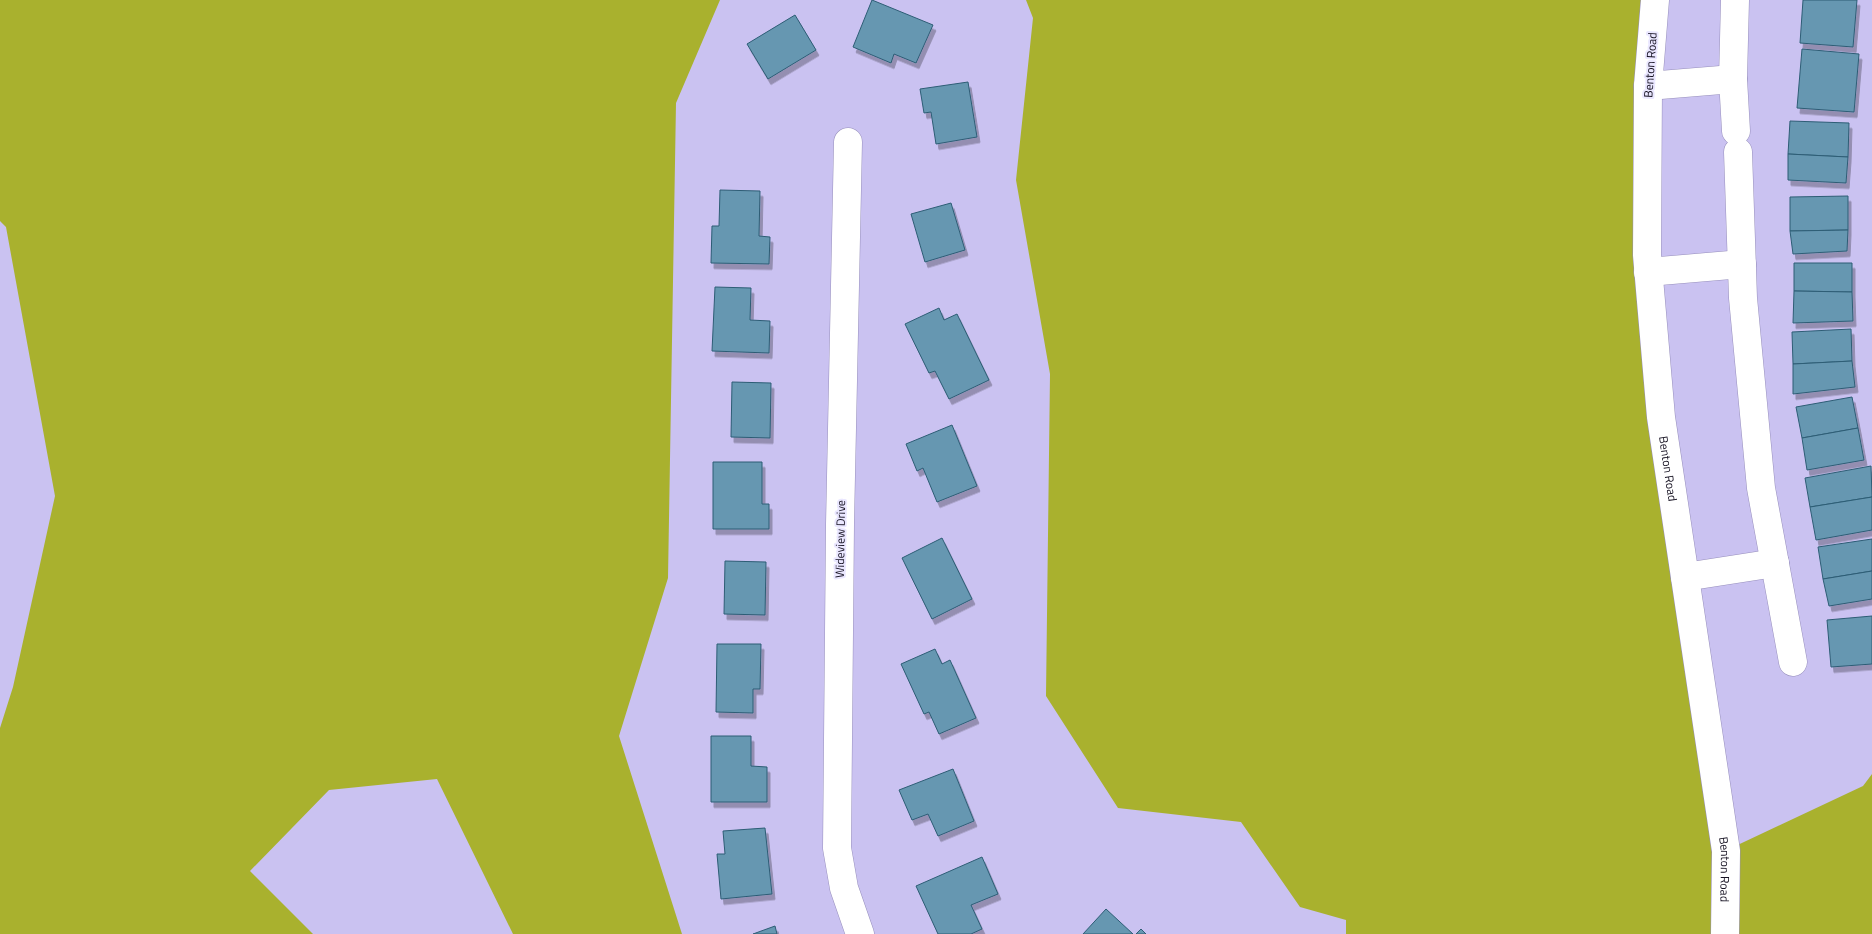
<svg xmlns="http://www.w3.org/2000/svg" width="1872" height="934" viewBox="0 0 1872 934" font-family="'Titillium Web',sans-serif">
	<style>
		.green { fill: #a9b12e }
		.building { fill: #6697b1; stroke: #2d5d75; filter: url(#shadow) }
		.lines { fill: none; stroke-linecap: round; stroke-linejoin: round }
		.minor-casing { stroke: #978fbc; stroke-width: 29 }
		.minor { stroke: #fff; stroke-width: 28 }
		.labels { text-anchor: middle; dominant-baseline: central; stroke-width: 4; stroke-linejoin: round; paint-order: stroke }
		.street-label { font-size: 12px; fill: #151121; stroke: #eae7ff }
	</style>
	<defs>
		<filter id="shadow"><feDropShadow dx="3" dy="5.5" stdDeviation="0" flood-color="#0004"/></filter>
	</defs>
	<rect width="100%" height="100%" fill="#cac2f1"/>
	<g class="green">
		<path d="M 0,0 L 720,0 L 676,103 L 668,578 L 619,736 L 682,934 L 513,934 L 437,779 L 329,790 L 250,871 L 313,934 L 0,934 L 0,728 L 13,687 L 55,496 L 6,227 L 0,221 Z"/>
		<path d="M 1026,0 L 1655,0 L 1647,255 L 1727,850 L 1863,786 L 1872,774 L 1872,934 L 1346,934 L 1346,920 L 1300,907 L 1241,822 L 1118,808 L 1046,696 L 1050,374 L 1016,180 L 1033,18 Z"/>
	</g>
	<g class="building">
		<path d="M 872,0 L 933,25 L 916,63 L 894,54 L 891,63 L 853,47 Z"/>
		<path d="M 1803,0 L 1857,0 L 1853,47 L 1800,43 Z"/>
		<path d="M 795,15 L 816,50 L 768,79 L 747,44 Z"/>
		<path d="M 1802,49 L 1859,54 L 1854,112 L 1797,108 Z"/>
		<path d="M 968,82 L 977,137 L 936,144 L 931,112 L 924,113 L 920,89 Z"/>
		<path d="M 1790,121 L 1849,123 L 1848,157 L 1788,154 Z"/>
		<path d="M 1788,154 L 1848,157 L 1846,183 L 1788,180 Z"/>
		<path d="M 720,190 L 760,191 L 759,236 L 770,237 L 769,264 L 711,263 L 712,226 L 719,226 Z"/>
		<path d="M 1848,196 L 1848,230 L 1790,231 L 1790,197 Z"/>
		<path d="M 951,203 L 965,250 L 925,262 L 911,214 Z"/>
		<path d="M 1848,230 L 1847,251 L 1793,254 L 1790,231 Z"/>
		<path d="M 1794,263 L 1852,263 L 1852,292 L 1794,291 Z"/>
		<path d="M 715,287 L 751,288 L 750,320 L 770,321 L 769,353 L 712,351 Z"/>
		<path d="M 1794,291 L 1852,292 L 1853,321 L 1793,323 Z"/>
		<path d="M 939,308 L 944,320 L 957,314 L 989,380 L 949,399 L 935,371 L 929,373 L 905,324 Z"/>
		<path d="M 1851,329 L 1852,361 L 1793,364 L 1792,332 Z"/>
		<path d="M 1852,361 L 1855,387 L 1793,394 L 1793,364 Z"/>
		<path d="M 732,382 L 771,383 L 770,438 L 731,437 Z"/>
		<path d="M 1852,397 L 1858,428 L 1802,438 L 1796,407 Z"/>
		<path d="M 952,425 L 977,486 L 937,502 L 923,468 L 917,471 L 906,444 Z"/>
		<path d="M 1858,428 L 1864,460 L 1807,470 L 1802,438 Z"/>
		<path d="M 713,462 L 762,462 L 762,504 L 769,504 L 769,529 L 713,529 Z"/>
		<path d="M 1871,466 L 1872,497 L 1810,507 L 1805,478 Z"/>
		<path d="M 1872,497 L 1872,530 L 1816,540 L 1810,507 Z"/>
		<path d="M 942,538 L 972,599 L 932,619 L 902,558 Z"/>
		<path d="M 1872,539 L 1872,571 L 1823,579 L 1818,547 Z"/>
		<path d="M 725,561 L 766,562 L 765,615 L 724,614 Z"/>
		<path d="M 1872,571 L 1872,599 L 1829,606 L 1823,579 Z"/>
		<path d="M 1872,616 L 1872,664 L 1831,667 L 1827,620 Z"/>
		<path d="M 717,644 L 761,644 L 760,689 L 753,689 L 753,713 L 716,712 Z"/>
		<path d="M 935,649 L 942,664 L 950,660 L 976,718 L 939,734 L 929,712 L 924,714 L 901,664 Z"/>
		<path d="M 711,736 L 751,736 L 751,766 L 767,767 L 767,802 L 711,802 Z"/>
		<path d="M 953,769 L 974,821 L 938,836 L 928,814 L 912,820 L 899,790 Z"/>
		<path d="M 765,828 L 772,894 L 721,899 L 717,854 L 725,854 L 723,831 Z"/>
		<path d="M 982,857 L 998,894 L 971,905 L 982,929 L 971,934 L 938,934 L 916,886 Z"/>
		<path d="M 1106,909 L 1133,934 L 1083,934 Z"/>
		<path d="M 775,926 L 777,934 L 753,934 Z"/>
		<path d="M 1141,929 L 1146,934 L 1136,934 Z"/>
	</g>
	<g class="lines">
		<g class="minor-casing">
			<g id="minor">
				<path id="s1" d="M 1655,0 L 1648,86 L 1647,255 L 1661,417 L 1726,851 L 1725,934"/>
				<path d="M 1735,0 L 1733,79 L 1736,131"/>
				<path d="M 1648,86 L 1733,79"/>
				<path d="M 848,142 L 840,524 L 837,848 L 844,888 L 860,934"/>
				<path d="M 1738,152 L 1743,298 L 1761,488 L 1793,662"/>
				<path d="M 1648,272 L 1742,264"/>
				<path d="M 1685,577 L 1775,563"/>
			</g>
		</g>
		<use href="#minor" class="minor"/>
	</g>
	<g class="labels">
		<g class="street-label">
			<text transform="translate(1650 65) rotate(-86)">Benton Road</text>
			<text stroke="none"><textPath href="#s1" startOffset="470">Benton Road</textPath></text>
			<text transform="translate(840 539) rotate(-89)">Wideview Drive</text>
			<text stroke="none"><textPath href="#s1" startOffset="875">Benton Road</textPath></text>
		</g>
	</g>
</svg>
